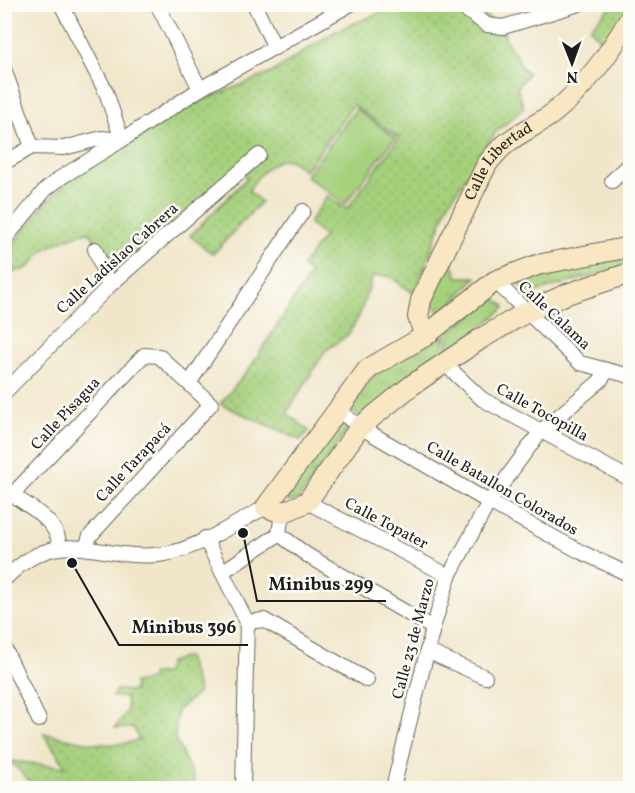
<svg xmlns="http://www.w3.org/2000/svg" width="635" height="793" viewBox="0 0 635 793" font-family="Vollkorn,serif">
	<style>
		.grass { fill: url(#grass-dots); stroke: #60764c; stroke-width: 1.5 }
		.park { fill: url(#park-tufts); stroke: #60764c; stroke-width: 1.5 }
		.garden { fill: #a5d07c; stroke: #60764c; stroke-width: 1.5 }
		.lines { fill: none; stroke-linecap: round; stroke-linejoin: round }
		.street-casing { stroke: #676359; stroke-width: 16 }
		.secondary-casing { stroke: #676359; stroke-width: 22 }
		.street { stroke: #fff; stroke-width: 14 }
		.secondary { stroke: #f9e7c3; stroke-width: 20 }
		.labels { text-anchor: middle; dominant-baseline: central; stroke-width: 5; stroke-linejoin: round; paint-order: stroke }
		.street-label { font-size: 16px; fill: #1c1c1c; stroke: #fdfcf7 }
		.leader { fill: none; stroke: #1c1c1c; stroke-width: 2 }
		.callout-dot { fill: #1c1c1c; stroke: #fdfcf7; stroke-width: 2 }
		.callout-label { font-size: 18px; text-anchor: middle; font-weight: bold; fill: #1c1c1c; stroke: #fdfcf7; stroke-width: 5; stroke-linejoin: round; paint-order: stroke }
	</style>
	<defs>
		<pattern id="grass-dots" width="8" height="8" patternUnits="userSpaceOnUse" patternTransform="scale(1.5)"><rect width="8" height="8" fill="#a5d07c"/><path d="M2 2h.1M6 6h.1" fill="none" stroke="#8db26b" stroke-width="1.8" stroke-linecap="round"/></pattern>
		<pattern id="park-tufts" width="24" height="20" patternUnits="userSpaceOnUse" patternTransform="scale(1.5)"><rect width="24" height="20" fill="#a5d07c"/><path d="M3 7l-1-3M5 7V3M7 7l1-3M15 17l-1-3M17 17v-4M19 17l1-3" fill="none" stroke="#8db26b"/></pattern>
	</defs>
	<rect width="100%" height="100%" fill="#fdfcf7"/>
	<filter id="ink" filterUnits="userSpaceOnUse"><feTurbulence type="fractalNoise" baseFrequency=".0167" numOctaves="2"/><feDisplacementMap in="SourceGraphic" scale="12" xChannelSelector="R" yChannelSelector="G"/><feConvolveMatrix kernelMatrix="1 2 1 2 8 2 1 2 1" color-interpolation-filters="sRGB"/></filter>
	<filter id="wash" filterUnits="userSpaceOnUse"><feTurbulence type="fractalNoise" baseFrequency=".008" numOctaves="4" result="noise"/><feDisplacementMap in="SourceGraphic" scale="24" xChannelSelector="R" yChannelSelector="G"/><feGaussianBlur stdDeviation="1.35" result="paint"/><feColorMatrix in="noise" values="0 0 0 0 0 0 0 0 0 0 0 0 0 0 0 0 0 1.4 0 .05"/><feComposite in="paint" operator="in"/></filter>
	<g filter="url(#wash)">
		<rect width="100%" height="100%" fill="#f1e6ca"/>
		<g class="grass">
			<path d="M 398,5 L 469,5 L 502,27 L 507,43 L 516,54 L 521,67 L 528,73 L 517,88 L 524,108 L 496,132 L 448,204 L 417,289 L 412,292 L 389,276 L 373,276 L 359,316 L 348,335 L 325,351 L 287,413 L 309,431 L 301,440 L 220,404 L 250,368 L 310,274 L 302,266 L 324,236 L 309,223 L 327,196 L 347,209 L 399,138 L 353,105 L 305,171 C 300,167 295,162 289,160 C 274,156 254,179 249,191 L 261,202 L 213,254 L 190,236 L 247,178 L 240,172 L 114,273 L 90,232 C 78,233 52,244 42,252 C 36,257 33,266 25,269 C 17,272 11,269 5,278 L 4,257 L 35,214 L 69,180 L 178,110 L 271,73 L 334,32 Z"/>
			<path d="M 612,5 L 630,5 L 630,10 L 604,43 L 590,28 Z"/>
			<path d="M 187,657 L 199,692 L 177,711 L 175,739 L 194,778 L 194,788 L 36,788 L 10,761 L 66,767 L 43,733 C 76,740 106,750 139,740 L 134,728 L 115,728 L 127,711 L 126,697 L 112,697 L 116,690 L 134,691 L 134,683 L 150,680 L 152,674 L 166,674 L 169,662 Z"/>
		</g>
		<g class="park">
			<path d="M 630,255 L 630,265 L 532,293 L 525,291 L 515,278 Z"/>
			<path d="M 451,260 L 458,277 L 476,277 L 446,310 L 438,312 L 431,302 Z"/>
			<path d="M 494,298 L 505,306 L 504,309 L 446,355 L 449,332 Z"/>
			<path d="M 446,335 L 441,357 L 361,416 L 351,412 L 350,408 L 379,369 Z"/>
			<path d="M 341,424 L 349,428 L 298,500 L 289,502 L 286,497 Z"/>
		</g>
		<path class="garden" d="M 356,109 L 395,138 L 345,204 L 306,176 Z"/>
	</g>
	<g filter="url(#ink)">
		<g class="lines">
			<g class="street-casing">
				<g id="street">
					<path d="M 157,4 L 200,89"/>
					<path d="M 254,4 L 275,48"/>
					<path d="M 458,4 L 487,25 L 503,27 L 579,4"/>
					<path d="M 4,69 L 32,147"/>
					<path d="M 4,163 L 32,147 L 64,148 L 102,138 L 122,140 L 200,89 L 351,4"/>
					<path d="M 612,181 L 630,163"/>
					<path d="M 4,240 L 45,190 L 60,178 L 122,140 L 106,92 L 61,4"/>
					<path d="M 95,249 L 109,286"/>
					<path d="M 495,281 L 580,363 L 630,376"/>
					<path d="M 445,364 L 482,399 L 630,479"/>
					<path d="M 190,382 L 303,211"/>
					<path d="M 4,393 L 109,286 L 259,155"/>
					<path d="M 339,411 L 360,427 L 489,502 L 581,552 L 630,575"/>
					<path d="M 6,491 C 24,503 61,522 59,547"/>
					<path d="M 12,495 L 144,355 L 159,356 L 211,404 L 90,536 L 86,547"/>
					<path d="M 307,502 L 449,576"/>
					<path d="M 279,534 L 307,555 L 433,628"/>
					<path d="M 205,538 L 247,622 L 243,788"/>
					<path d="M 222,572 L 279,534 L 282,513"/>
					<path d="M 4,580 C 62,519 100,564 165,554 C 197,549 237,522 266,507"/>
					<path d="M 247,622 L 264,620 L 367,680"/>
					<path d="M 4,647 L 39,720"/>
					<path d="M 427,651 L 485,677"/>
					<path d="M 393,788 L 433,628 L 449,576 L 489,502 L 540,432 L 600,381 L 606,372"/>
				</g>
			</g>
			<g class="secondary-casing">
				<g id="secondary">
					<path d="M 630,247 L 537,265 L 495,281 L 425,336 L 368,369 L 266,507 L 282,513 L 307,502 L 360,427 L 412,385 L 482,338 L 525,313 L 567,294 L 630,273"/>
					<path id="s1" d="M 425,336 L 418,317 L 421,300 L 487,164 C 510,134 524,134 552,114 C 583,90 611,52 630,18"/>
				</g>
			</g>
			<use href="#street" class="street"/>
			<use href="#secondary" class="secondary"/>
		</g>
	</g>
	<g class="labels">
		<g class="street-label">
			<text stroke="none"><textPath href="#s1" startOffset="198">Calle Libertad</textPath></text>
			<text transform="translate(118 259) rotate(-42)">Calle Ladislao Cabrera</text>
			<text transform="translate(554 316) rotate(43)">Calle Calama</text>
			<text transform="translate(542 413) rotate(29)">Calle Tocopilla</text>
			<text transform="translate(66 414) rotate(-47)">Calle Pisagua</text>
			<text transform="translate(134 463) rotate(-47)">Calle Tarapacá</text>
			<text transform="translate(502 489) rotate(30)">Calle Batallon Colorados</text>
			<text transform="translate(386 524) rotate(28)">Calle Topater</text>
			<text transform="translate(414 639) rotate(-75)">Calle 23 de Marzo</text>
		</g>
	</g>
	<path class="leader" d="M243 533L257 601H386M72 563L119 645H248"/>
	<g class="callout-dot">
		<circle cx="243" cy="533" r="6"/>
		<circle cx="72" cy="563" r="6"/>
	</g>
	<g class="callout-label">
		<text x="321" y="590">Minibus 299</text>
		<text x="184" y="633">Minibus 396</text>
	</g>
	<rect width="635" height="793" fill="none" stroke="#fdfcf7" stroke-width="24"/>
	<g transform="translate(572 63) rotate(179)" stroke="#fdfcf7" stroke-width="4.5" paint-order="stroke">
	<path d="M0-4.5L10 22L0 15L-10 22Z" fill="#1c1c1c"/>
	<text y="-9" font-size="16" font-weight="bold" text-anchor="middle" fill="#1c1c1c">N</text>
	</g>
</svg>
